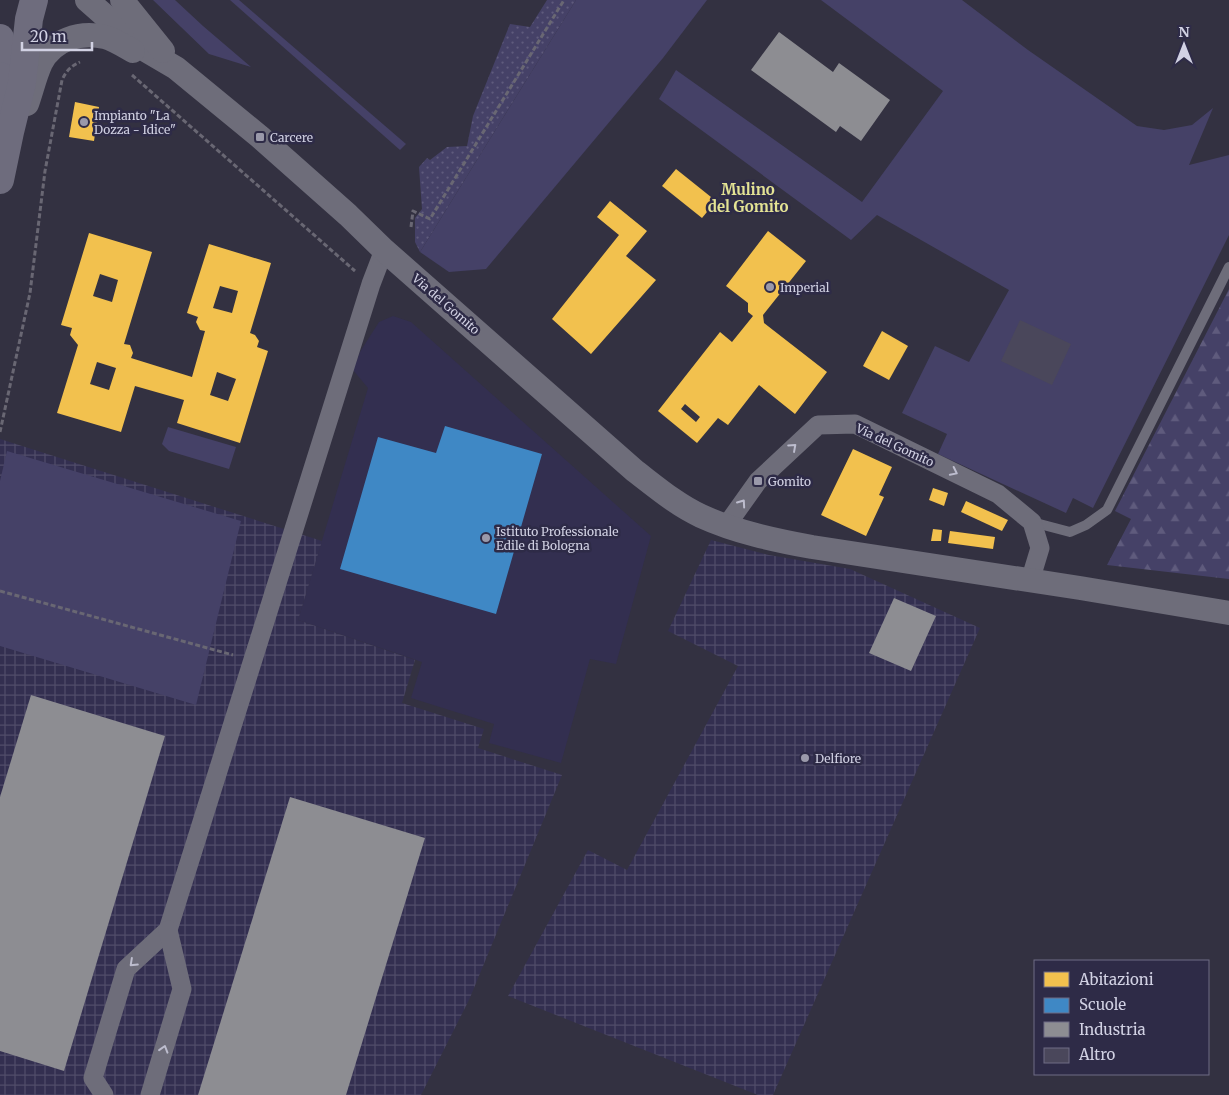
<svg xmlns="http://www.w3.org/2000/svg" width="1229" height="1095" viewBox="0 0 1229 1095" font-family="Merriweather,serif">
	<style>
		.built { fill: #332f50 }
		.industrial { fill: url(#industrial-grid) }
		.green { fill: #454167 }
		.forest { fill: url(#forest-firs) }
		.park { fill: url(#park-dots) }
		.homes { fill: #f2c14e; fill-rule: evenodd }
		.schools { fill: #3f88c5 }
		.industry { fill: #8d8d92 }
		.building { fill: #4a475b }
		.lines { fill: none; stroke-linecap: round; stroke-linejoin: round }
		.path { stroke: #696773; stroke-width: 3; stroke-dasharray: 5 2.5; stroke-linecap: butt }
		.service { stroke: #6e6d7a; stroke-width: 10 }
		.minor { stroke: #6e6d7a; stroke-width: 19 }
		.tertiary { stroke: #6e6d7a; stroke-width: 24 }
		.primary { stroke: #6e6c7d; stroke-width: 28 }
		.oneway { stroke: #bdbdce }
		.poi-dot { fill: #9a99aa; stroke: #2e2b47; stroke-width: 2 }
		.labels { text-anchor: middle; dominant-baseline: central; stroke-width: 5; stroke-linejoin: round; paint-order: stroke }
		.poi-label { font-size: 12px; fill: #d1d1e3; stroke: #2e2b47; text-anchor: start }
		.street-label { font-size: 12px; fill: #d1d1e3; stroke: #2e2b47 }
		.quarter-label { font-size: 15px; font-weight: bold; fill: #e4e394; stroke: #2e2b47 }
	</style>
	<defs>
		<pattern id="industrial-grid" width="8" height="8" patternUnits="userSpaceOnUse" patternTransform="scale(1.25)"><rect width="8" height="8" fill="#332f50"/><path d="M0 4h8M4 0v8" fill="none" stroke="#504c69"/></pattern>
		<pattern id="forest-firs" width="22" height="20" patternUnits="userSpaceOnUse" patternTransform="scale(1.25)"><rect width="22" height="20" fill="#454167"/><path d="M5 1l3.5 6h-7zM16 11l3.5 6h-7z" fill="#5f5b7d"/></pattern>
		<pattern id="park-dots" width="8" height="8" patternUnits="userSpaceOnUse" patternTransform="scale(1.25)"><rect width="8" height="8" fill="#454167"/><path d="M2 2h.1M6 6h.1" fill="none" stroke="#5f5b7d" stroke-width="1.8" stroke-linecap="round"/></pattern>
	</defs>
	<rect width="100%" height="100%" fill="#333141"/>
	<path class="built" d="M 393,316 L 411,322 L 651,536 L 616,664 L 590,659 L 561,763 L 489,743 L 494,724 L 411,698 L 422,662 L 298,620 L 368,388 L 353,370 L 360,352 L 379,322 Z"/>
	<g class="industrial">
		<path d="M 0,439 L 322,541 L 298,620 L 415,660 L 402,703 L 484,729 L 478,748 L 562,775 L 469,1000 L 421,1095 L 0,1095 Z"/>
		<path d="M 711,540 L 769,555 L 850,569 L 980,628 L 773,1095 L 758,1095 L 508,996 L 588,850 L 627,870 L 738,666 L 668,631 Z"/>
	</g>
	<g class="green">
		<path d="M 153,0 L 175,0 L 203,26 L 251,67 L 209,54 Z"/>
		<path d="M 230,0 L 239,0 L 406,144 L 400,150 Z"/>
		<path d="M 576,0 L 707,0 L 663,58 L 486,269 L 449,272 L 420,252 Z"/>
		<path d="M 821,0 L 962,0 L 1028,50 L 1137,126 L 1164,130 L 1192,125 L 1213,108 L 1189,165 L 1229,155 L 1229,235 L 1093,508 L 1073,498 L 1066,513 L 938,454 L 947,434 L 902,413 L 935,346 L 969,362 L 1009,290 L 877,215 L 851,240 L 659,99 L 676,70 L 862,202 L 943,91 Z"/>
		<path d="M 168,427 L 236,447 L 229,469 L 169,451 L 162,444 Z"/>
		<path d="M 7,451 L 241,521 L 196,705 L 0,646 L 0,481 Z"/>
	</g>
	<path class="forest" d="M 1229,289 L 1229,579 L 1107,565 L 1131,519 L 1115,511 Z"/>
	<path class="park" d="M 547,0 L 576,0 L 420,252 L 415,242 L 415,218 L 422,209 L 419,167 L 427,158 L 430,160 L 447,147 L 467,146 L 473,116 L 510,24 L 530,27 Z"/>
	<g class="homes">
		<path d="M 75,102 L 99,107 L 94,141 L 69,137 Z"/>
		<path d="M 676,169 L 716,201 L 702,218 L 662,186 Z"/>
		<path d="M 610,201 L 647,231 L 626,256 L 656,280 L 591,354 L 552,319 L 619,235 L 597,217 Z"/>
		<path d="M 768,231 L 806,261 L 763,315 L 764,323 L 827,372 L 795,414 L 759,385 L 728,425 L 718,418 L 697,443 L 658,411 L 720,332 L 732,342 L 753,316 L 748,312 L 748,303 L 726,286 ZM 685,404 L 700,417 L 696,422 L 681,409 Z"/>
		<path d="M 89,233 L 152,252 L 124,344 L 130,345 L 133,353 L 131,358 L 192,377 L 205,331 L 200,330 L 196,322 L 198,317 L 187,313 L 209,244 L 271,263 L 250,333 L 255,335 L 259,341 L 257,347 L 268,351 L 240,443 L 177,423 L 184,400 L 135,386 L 121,432 L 57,413 L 78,345 L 70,335 L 72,328 L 61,325 ZM 100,274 L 118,280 L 112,302 L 93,296 ZM 220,286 L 238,291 L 232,313 L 213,308 ZM 97,362 L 116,368 L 109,390 L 90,384 ZM 217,372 L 236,379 L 228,401 L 210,395 Z"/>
		<path d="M 882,331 L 908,346 L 889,380 L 863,366 Z"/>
		<path d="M 853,449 L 892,467 L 879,495 L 884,497 L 866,536 L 821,515 Z"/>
		<path d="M 933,488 L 948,493 L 944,506 L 929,500 Z"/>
		<path d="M 966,501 L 1008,520 L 1002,531 L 961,512 Z"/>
		<path d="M 933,529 L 942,530 L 941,541 L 931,541 Z"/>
		<path d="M 950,531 L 995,537 L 993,549 L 948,543 Z"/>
	</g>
	<path class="schools" d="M 445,426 L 542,454 L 496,614 L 340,569 L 378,437 L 436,453 Z"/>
	<g class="industry">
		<path d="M 779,32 L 833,72 L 839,63 L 890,100 L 861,141 L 840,126 L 836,132 L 751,70 Z"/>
		<path d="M 894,598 L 936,616 L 911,671 L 869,653 Z"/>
		<path d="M 31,695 L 165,736 L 64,1071 L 0,1051 L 0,797 Z"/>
		<path d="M 290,797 L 425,838 L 346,1095 L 198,1095 Z"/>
	</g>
	<path class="building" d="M 1020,320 L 1071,344 L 1052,385 L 1001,361 Z"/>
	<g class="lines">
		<g class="path">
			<path d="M 132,75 L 355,271"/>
			<path d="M 411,227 L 413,211 L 430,219 L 564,0"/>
			<path d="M 0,432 L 30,293 L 45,171 L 62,80 C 66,71 71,66 80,62"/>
			<path d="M 0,591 L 233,655"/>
		</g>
		<path class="service" d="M 1032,522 L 1070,532 L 1086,525 L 1107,510 L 1229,267"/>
		<g class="minor">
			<path d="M 726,526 L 758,481 L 818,425 L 855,424 L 998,494 L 1032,522 L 1040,548 L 1030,581"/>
			<path d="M 104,1095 L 93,1078 L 126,969 L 168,930 L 371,284 L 384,250"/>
			<path d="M 150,1095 L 182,989 L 168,930"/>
		</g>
		<g class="tertiary">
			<path d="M 87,0 L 121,30 L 147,51 L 176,68 L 260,137 L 348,215 L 384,250 L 635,471 C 656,487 677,505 701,516 C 736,532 774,540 812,547 L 1080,588 L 1229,613"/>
			<path d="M 122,0 L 163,51"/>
			<path d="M 27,104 C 32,90 35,76 41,63 C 53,40 79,31 105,37 C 115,40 124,46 133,51"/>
		</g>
		<g class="primary">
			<path d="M 0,38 L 0,59"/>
			<path d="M 0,76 L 1,101 L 9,128"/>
			<path d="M 0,180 L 10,132 L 22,83 L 29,19 L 34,0"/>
		</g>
	</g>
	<defs><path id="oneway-chevron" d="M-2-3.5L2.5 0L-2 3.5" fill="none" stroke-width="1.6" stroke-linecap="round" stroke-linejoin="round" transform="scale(1.25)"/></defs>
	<g class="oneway">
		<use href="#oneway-chevron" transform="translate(793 447) rotate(-42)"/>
		<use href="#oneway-chevron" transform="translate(954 472) rotate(26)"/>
		<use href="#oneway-chevron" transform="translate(742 503) rotate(-55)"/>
		<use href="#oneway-chevron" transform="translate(133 963) rotate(137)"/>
		<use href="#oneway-chevron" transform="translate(164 1049) rotate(-73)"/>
	</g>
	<g class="poi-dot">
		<circle cx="84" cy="122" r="5"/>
		<rect x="255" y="132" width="10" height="10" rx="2.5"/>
		<circle cx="770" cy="287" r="5"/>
		<rect x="753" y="476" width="10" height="10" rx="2.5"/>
		<circle cx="486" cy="538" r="5"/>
		<circle cx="805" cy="758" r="5"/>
	</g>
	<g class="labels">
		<g class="poi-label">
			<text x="94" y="115">Impianto "La<tspan x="94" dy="14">Dozza - Idice"</tspan></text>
			<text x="270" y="137">Carcere</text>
			<text x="780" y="287">Imperial</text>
			<text x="768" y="481">Gomito</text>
			<text x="496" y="531">Istituto Professionale<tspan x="496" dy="14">Edile di Bologna</tspan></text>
			<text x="815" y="758">Delfiore</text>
		</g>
		<g class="street-label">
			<text transform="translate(446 304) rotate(41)">Via del Gomito</text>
			<text transform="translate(895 445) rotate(25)">Via del Gomito</text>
		</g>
		<g class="quarter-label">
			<text x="748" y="189">Mulino<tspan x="748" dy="17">del Gomito</tspan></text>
		</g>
	</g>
	<rect x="1034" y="960" width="175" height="115" fill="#2e2b47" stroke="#6f6d85"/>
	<rect x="1044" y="972" width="25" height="15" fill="#f2c14e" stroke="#6f6d85"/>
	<text x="1079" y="985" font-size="15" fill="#d1d1e3">Abitazioni</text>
	<rect x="1044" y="998" width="25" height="15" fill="#3f88c5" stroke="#6f6d85"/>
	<text x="1079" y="1010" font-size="15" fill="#d1d1e3">Scuole</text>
	<rect x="1044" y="1022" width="25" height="15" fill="#8d8d92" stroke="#6f6d85"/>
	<text x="1079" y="1035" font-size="15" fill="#d1d1e3">Industria</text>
	<rect x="1044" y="1048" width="25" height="15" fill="#4a475b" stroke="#6f6d85"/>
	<text x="1079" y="1060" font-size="15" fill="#d1d1e3">Altro</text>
	<g transform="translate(1184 45)" stroke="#2e2b47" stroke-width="4" paint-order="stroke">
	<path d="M0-4L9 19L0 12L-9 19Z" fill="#d1d1e3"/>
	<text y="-8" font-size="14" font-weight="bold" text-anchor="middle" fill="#d1d1e3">N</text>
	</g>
	<path d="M22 42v8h70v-8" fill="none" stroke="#d1d1e3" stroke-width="2.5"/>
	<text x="30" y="42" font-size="15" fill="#d1d1e3" stroke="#2e2b47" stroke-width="4" paint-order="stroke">20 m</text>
</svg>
